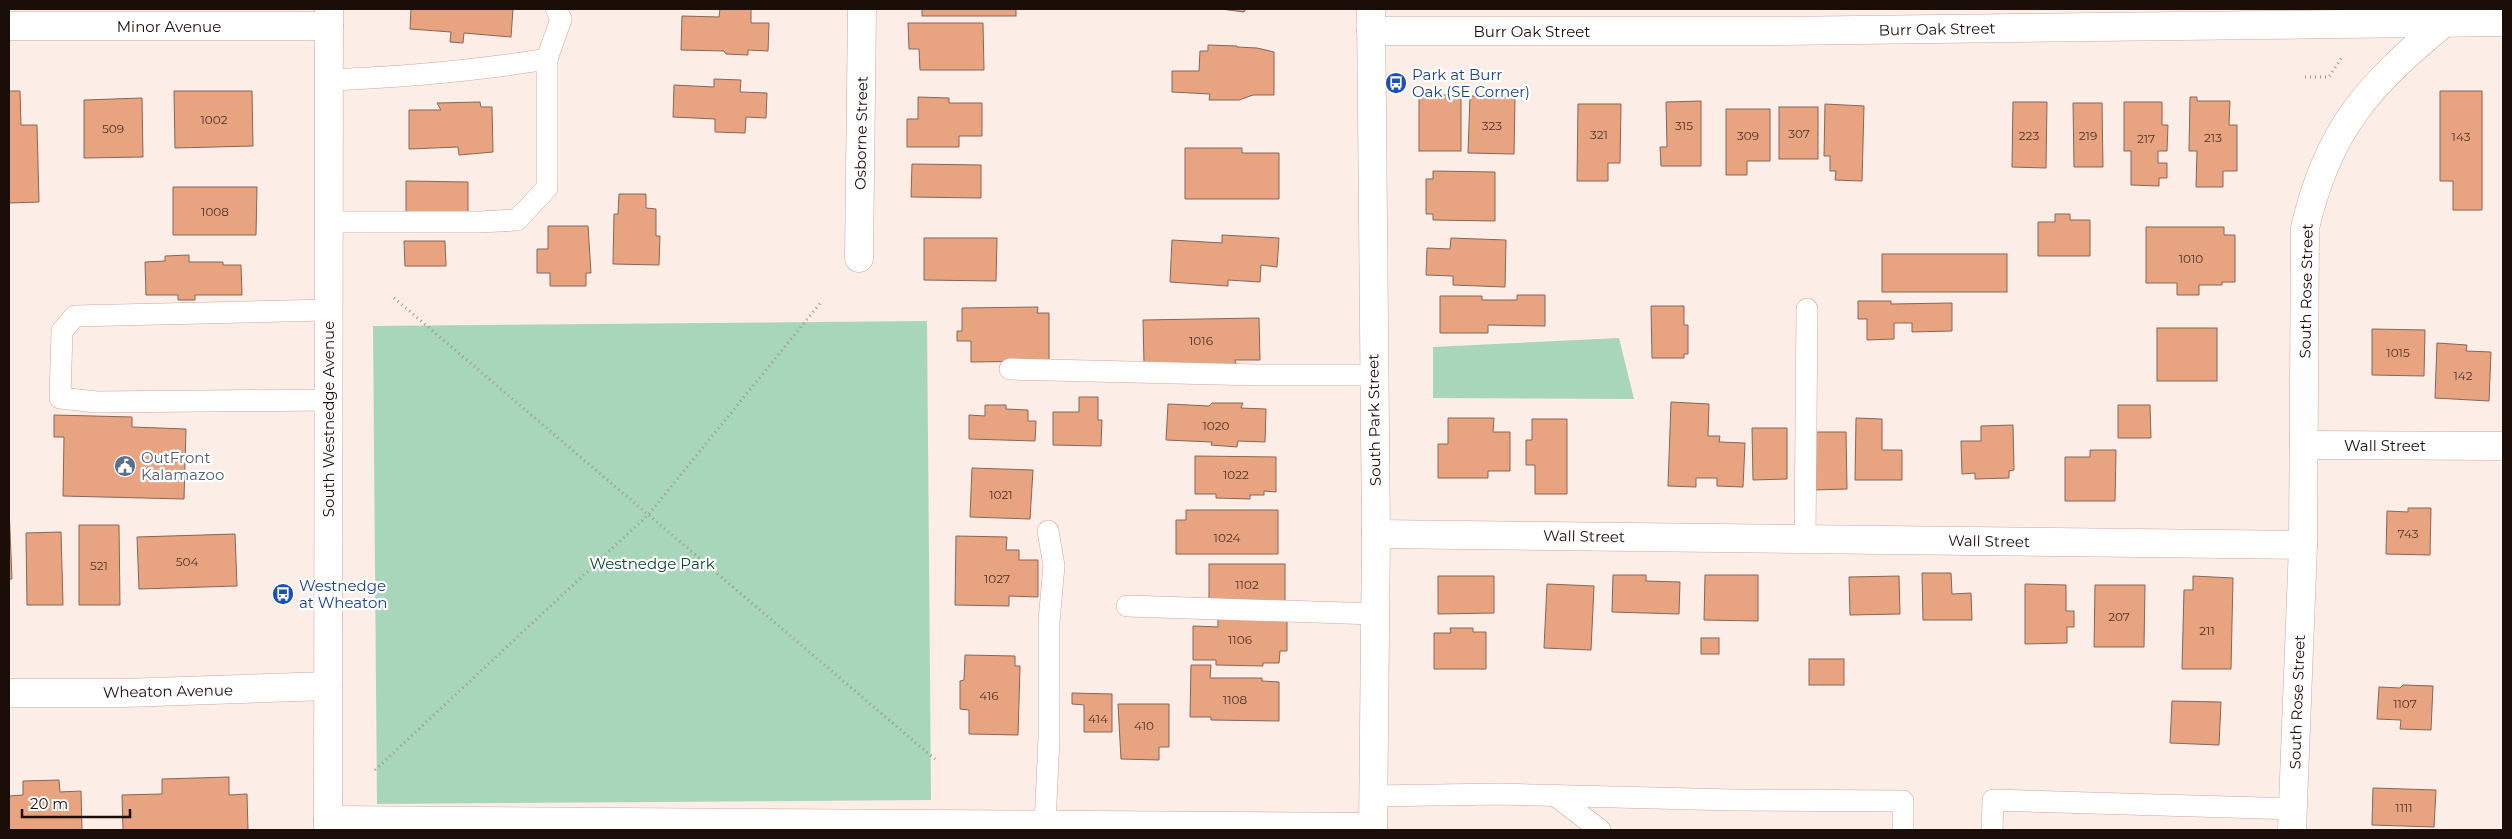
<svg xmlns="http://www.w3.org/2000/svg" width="2512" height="839" viewBox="0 0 2512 839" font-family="Montserrat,sans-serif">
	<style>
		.green { fill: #a7d6ba }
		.building { fill: #e8a381; stroke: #876656 }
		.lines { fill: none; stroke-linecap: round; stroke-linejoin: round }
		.lane-casing { stroke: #cda798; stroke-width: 22 }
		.street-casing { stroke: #cda798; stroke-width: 29 }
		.primary-casing { stroke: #cda798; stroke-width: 29 }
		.path { stroke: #a1938d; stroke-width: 3; stroke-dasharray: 1 4; stroke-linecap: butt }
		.lane { stroke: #fff; stroke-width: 21 }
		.street { stroke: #fff; stroke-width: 28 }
		.primary { stroke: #fff; stroke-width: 28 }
		.labels { text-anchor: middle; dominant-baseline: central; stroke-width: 4.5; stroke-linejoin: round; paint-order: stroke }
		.number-label { font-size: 12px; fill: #4e3327 }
		.street-label { font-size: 15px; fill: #1b0e09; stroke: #fff }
		.transit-label { font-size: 15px; fill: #164399; stroke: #fff; text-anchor: start }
		.service-label { font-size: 15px; fill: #4e5e75; stroke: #fff; text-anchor: start }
		.park-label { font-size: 15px; fill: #0c482d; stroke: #fff }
	</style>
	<rect width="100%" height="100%" fill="#fdede7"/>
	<g class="green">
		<path d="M 927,321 L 931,800 L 377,804 L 373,326 Z"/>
		<path d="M 1619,338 L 1634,399 L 1433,398 L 1433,347 Z"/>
	</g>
	<g class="building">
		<path d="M 411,9 L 513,9 L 511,37 L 464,33 L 463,43 L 450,42 L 451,32 L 410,29 Z"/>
		<path d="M 720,9 L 751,9 L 751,23 L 769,23 L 768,51 L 748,50 L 748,55 L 726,54 L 724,51 L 681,50 L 682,16 L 719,17 Z"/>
		<rect x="922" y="9" width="94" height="7"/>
		<path d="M 1221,9 L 1246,9 L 1244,12 Z"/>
		<path d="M 908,23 L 983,23 L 984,70 L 920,70 L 919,49 L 909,49 Z"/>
		<path d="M 1208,45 L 1237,46 L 1237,47 L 1257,48 L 1274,52 L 1274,95 L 1253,95 L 1239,100 L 1209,100 L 1210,94 L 1172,92 L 1172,71 L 1199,71 L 1200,51 L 1208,51 Z"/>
		<path d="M 714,79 L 741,80 L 740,92 L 767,93 L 766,118 L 746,117 L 745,133 L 715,132 L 715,119 L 673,117 L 674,85 L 714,87 Z"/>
		<path d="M 9,91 L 20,91 L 21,125 L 37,125 L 39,202 L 9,203 Z"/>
		<path d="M 174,91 L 252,91 L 253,146 L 175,148 Z"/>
		<path d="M 2440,91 L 2482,91 L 2482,210 L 2453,210 L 2453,181 L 2440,181 Z"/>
		<rect x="1419" y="95" width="42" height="56"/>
		<path d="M 1470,96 L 1515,97 L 1514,154 L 1468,153 Z"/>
		<path d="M 918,97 L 949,98 L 949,103 L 982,103 L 982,136 L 959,136 L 959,147 L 907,147 L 907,119 L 918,119 Z"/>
		<path d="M 2190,97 L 2197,97 L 2197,101 L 2230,101 L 2229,125 L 2237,125 L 2237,171 L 2223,171 L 2223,187 L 2196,187 L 2197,151 L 2189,151 Z"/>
		<path d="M 142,98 L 143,157 L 84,158 L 84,100 Z"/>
		<path d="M 1701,101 L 1701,166 L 1661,166 L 1660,147 L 1667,147 L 1666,102 Z"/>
		<path d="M 480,102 L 481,107 L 492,107 L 493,152 L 459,155 L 458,147 L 409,149 L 409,110 L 441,110 L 437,103 Z"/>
		<path d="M 2013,102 L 2047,102 L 2046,168 L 2012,167 Z"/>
		<path d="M 2124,102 L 2162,102 L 2162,125 L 2168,125 L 2167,151 L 2158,151 L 2158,163 L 2167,163 L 2167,178 L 2159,178 L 2159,186 L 2131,185 L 2131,151 L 2124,151 Z"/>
		<path d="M 2073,103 L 2102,103 L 2103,167 L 2074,167 Z"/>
		<path d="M 1578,104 L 1621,104 L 1620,163 L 1608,163 L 1608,181 L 1577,181 Z"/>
		<path d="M 1825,104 L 1864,106 L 1862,181 L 1835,180 L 1836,171 L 1830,171 L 1830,156 L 1824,156 Z"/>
		<rect x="1779" y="107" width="39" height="52"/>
		<path d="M 1726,109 L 1770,109 L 1770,161 L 1747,161 L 1747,175 L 1726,175 Z"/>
		<path d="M 1185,148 L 1242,148 L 1242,153 L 1279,153 L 1279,199 L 1185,199 Z"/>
		<path d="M 912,164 L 981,165 L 981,198 L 911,197 Z"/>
		<path d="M 1433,171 L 1495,172 L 1495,221 L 1433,220 L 1433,214 L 1426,214 L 1426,179 L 1433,179 Z"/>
		<path d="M 406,181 L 468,182 L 468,220 L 406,220 Z"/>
		<path d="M 173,187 L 257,187 L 256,235 L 173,235 Z"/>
		<path d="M 619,194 L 646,194 L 646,208 L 656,209 L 656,236 L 660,236 L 659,265 L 613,264 L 614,214 L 618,214 Z"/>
		<path d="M 2055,214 L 2070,214 L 2070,220 L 2090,220 L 2090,256 L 2038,256 L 2038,222 L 2055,222 Z"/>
		<path d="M 548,226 L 588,226 L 591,273 L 586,273 L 586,286 L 550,286 L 550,273 L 537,273 L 537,249 L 548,249 Z"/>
		<path d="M 2146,227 L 2224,227 L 2224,235 L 2235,235 L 2235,282 L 2222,282 L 2222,285 L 2199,285 L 2199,295 L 2177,295 L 2177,283 L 2146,283 Z"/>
		<path d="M 1222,235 L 1279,238 L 1277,267 L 1261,265 L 1260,282 L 1228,280 L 1228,286 L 1170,282 L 1172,240 L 1222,243 Z"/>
		<path d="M 924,238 L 997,238 L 996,281 L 924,280 Z"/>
		<path d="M 1451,238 L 1506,240 L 1505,287 L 1453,285 L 1453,276 L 1426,275 L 1427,248 L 1450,249 Z"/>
		<path d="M 404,241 L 445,241 L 446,266 L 405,266 Z"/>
		<rect x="1882" y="254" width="125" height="38"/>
		<path d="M 189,255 L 189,262 L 223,262 L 223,265 L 241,265 L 242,295 L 195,295 L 195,300 L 178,300 L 178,295 L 146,295 L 145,262 L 165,261 L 165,256 Z"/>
		<path d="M 1517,295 L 1545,295 L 1545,326 L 1488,325 L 1488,333 L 1440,333 L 1440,296 L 1482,296 L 1482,300 L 1517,300 Z"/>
		<path d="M 1858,301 L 1891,301 L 1891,304 L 1952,303 L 1952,331 L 1912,332 L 1912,323 L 1894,323 L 1894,339 L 1867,340 L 1867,319 L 1858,319 Z"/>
		<path d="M 1651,306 L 1684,306 L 1684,325 L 1688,325 L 1688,354 L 1684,354 L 1684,358 L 1652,358 Z"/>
		<path d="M 1038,307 L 1037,313 L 1049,313 L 1049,361 L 971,362 L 971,341 L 957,341 L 957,331 L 962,331 L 962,308 Z"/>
		<path d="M 1259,318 L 1260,360 L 1235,360 L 1237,368 L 1144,363 L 1143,320 Z"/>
		<rect x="2157" y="328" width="60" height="53"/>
		<path d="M 2372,329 L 2425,330 L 2424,376 L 2372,375 Z"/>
		<path d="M 2437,343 L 2467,345 L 2466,351 L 2491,352 L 2489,401 L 2435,398 Z"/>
		<path d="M 1079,397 L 1098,397 L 1098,420 L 1102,420 L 1101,446 L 1053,445 L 1053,412 L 1079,412 Z"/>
		<path d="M 1671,402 L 1709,404 L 1708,436 L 1720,436 L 1719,442 L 1745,443 L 1743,487 L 1717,486 L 1717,478 L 1696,478 L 1696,487 L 1668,486 Z"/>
		<path d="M 1212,403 L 1243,403 L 1241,408 L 1266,409 L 1265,442 L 1238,441 L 1237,447 L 1211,445 L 1212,442 L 1166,440 L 1168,404 L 1209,406 Z"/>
		<path d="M 985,405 L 1006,405 L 1006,409 L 1028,410 L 1028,421 L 1036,421 L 1035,441 L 969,439 L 969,415 L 985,416 Z"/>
		<path d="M 2118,405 L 2150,405 L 2151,438 L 2118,438 Z"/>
		<path d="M 54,415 L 132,417 L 132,427 L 186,429 L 184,499 L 63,496 L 64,437 L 54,437 Z"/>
		<path d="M 1448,418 L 1494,418 L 1493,432 L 1510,432 L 1510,471 L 1488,471 L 1488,478 L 1438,478 L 1438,444 L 1448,444 Z"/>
		<path d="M 1856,418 L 1882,419 L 1882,450 L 1902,450 L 1902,480 L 1855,480 Z"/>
		<path d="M 1532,419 L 1567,419 L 1567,494 L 1535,494 L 1535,465 L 1526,465 L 1526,440 L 1532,440 Z"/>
		<path d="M 2013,425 L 2014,470 L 2009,471 L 2009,478 L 1975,479 L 1975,473 L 1962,474 L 1961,441 L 1981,441 L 1981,426 Z"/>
		<path d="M 1752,428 L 1787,428 L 1787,479 L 1753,480 Z"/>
		<path d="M 1809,432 L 1846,432 L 1847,489 L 1814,490 Z"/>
		<path d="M 2090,450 L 2116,450 L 2115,501 L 2065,501 L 2065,457 L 2090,457 Z"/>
		<path d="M 1195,456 L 1276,457 L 1276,492 L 1264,491 L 1264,495 L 1250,495 L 1250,499 L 1216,498 L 1216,494 L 1195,494 Z"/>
		<path d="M 972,468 L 1033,470 L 1030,519 L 970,517 Z"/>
		<path d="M 9,507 L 12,579 L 9,579 Z"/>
		<path d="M 2408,508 L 2431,508 L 2430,555 L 2386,554 L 2387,511 L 2408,512 Z"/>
		<path d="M 1186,510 L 1278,510 L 1278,554 L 1176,554 L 1176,520 L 1186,520 Z"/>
		<path d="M 79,525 L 119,525 L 120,605 L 79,605 Z"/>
		<path d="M 61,532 L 63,605 L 27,605 L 26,533 Z"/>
		<path d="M 235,534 L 237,586 L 139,589 L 137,537 Z"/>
		<path d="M 956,536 L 1007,537 L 1006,550 L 1019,550 L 1019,560 L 1038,560 L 1038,597 L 1009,596 L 1009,606 L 955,605 Z"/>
		<rect x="1209" y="564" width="76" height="39"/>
		<path d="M 1922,573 L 1951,573 L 1952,594 L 1971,593 L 1972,620 L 1923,620 Z"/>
		<path d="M 1613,575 L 1646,575 L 1646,581 L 1680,582 L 1679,614 L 1612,612 Z"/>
		<path d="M 1705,575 L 1758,575 L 1758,621 L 1704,620 Z"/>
		<path d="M 1438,576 L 1494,576 L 1494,613 L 1438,614 Z"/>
		<path d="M 1899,576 L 1900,614 L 1850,615 L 1849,577 Z"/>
		<path d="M 2193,576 L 2233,578 L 2231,669 L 2182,669 L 2184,590 L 2193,590 Z"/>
		<path d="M 1547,584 L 1594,586 L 1591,650 L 1544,648 Z"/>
		<path d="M 2025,584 L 2066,585 L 2066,611 L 2074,611 L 2074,627 L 2067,627 L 2067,643 L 2025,644 Z"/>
		<path d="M 2095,585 L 2145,585 L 2144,647 L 2094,647 Z"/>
		<path d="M 1218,617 L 1287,618 L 1287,651 L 1280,651 L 1279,663 L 1263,663 L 1263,666 L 1216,665 L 1216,660 L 1193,660 L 1193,626 L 1218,627 Z"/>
		<path d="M 1450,628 L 1473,628 L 1473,632 L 1486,632 L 1486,669 L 1434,669 L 1434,633 L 1451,633 Z"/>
		<rect x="1701" y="638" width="18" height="16"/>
		<path d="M 965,655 L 1015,656 L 1015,666 L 1020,666 L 1018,735 L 969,734 L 969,710 L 960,709 L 960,681 L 964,680 Z"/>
		<rect x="1809" y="659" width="35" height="26"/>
		<path d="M 1191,665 L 1211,665 L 1210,678 L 1262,678 L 1262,681 L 1279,682 L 1279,721 L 1211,720 L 1211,717 L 1190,717 Z"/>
		<path d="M 2403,685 L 2433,686 L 2431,730 L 2400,729 L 2401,720 L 2377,719 L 2379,687 L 2400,688 Z"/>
		<path d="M 1072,693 L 1112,694 L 1112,732 L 1084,732 L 1084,705 L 1072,704 Z"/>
		<path d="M 2172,701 L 2221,702 L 2219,745 L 2170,743 Z"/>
		<path d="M 1118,704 L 1169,704 L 1169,747 L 1159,747 L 1159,760 L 1121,759 Z"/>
		<path d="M 229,777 L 229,795 L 247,794 L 248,830 L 123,830 L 122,795 L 162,794 L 162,779 Z"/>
		<path d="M 59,780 L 60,792 L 81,791 L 82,830 L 9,830 L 9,796 L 23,795 L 23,781 Z"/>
		<path d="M 2373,788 L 2436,790 L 2434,827 L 2372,825 Z"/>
	</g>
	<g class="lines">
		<g class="lane-casing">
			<g id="lane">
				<path d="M 329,80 C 402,77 475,71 547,59 L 561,19 L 556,9"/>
				<path d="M 328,222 L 480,222 L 517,220 L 547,188 L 547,59"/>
				<path d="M 328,310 L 75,316 L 62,331 L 60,398 L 97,402 L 328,400"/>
				<path d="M 1010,369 L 1259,375 L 1374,375"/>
				<path d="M 1805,539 L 1807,309"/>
				<path d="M 1127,606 L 1375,614"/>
				<path d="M 1373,796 L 1499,794 L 1734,800 L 1903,801 L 1903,830"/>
				<path d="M 1556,796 L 1600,830"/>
				<path d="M 1045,825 L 1049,738 L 1049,621 L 1054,566 L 1048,531"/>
				<path d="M 1992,830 L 1993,800 L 2293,809"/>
			</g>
		</g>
		<g class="street-casing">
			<g id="street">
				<path d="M 9,26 L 329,26"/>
				<path d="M 1371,31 L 1779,31 L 2503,22"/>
				<path d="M 859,258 L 862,9"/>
				<path d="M 2304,445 L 2503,446"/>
				<path d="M 1376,534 L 2303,545"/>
				<path d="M 9,693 L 124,693 L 328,686"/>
				<path d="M 328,820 L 1373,827"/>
				<path d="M 2292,830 L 2303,545 L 2305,228 C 2328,128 2369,85 2446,21 L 2450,14"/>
			</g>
		</g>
		<g class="primary-casing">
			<g id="primary">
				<path d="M 1371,9 L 1376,534 L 1373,830"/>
				<path d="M 328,830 L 329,9"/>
			</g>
		</g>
		<g class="path">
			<path d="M 2305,77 L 2329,77 L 2342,57"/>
			<path d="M 394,298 L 936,760"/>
			<path d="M 375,770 L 648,515 L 822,301"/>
		</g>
		<use href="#lane" class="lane"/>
		<use href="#street" class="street"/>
		<use href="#primary" class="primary"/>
	</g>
	<defs>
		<g id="bus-disc" transform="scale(1.125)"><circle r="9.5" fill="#1a4fb4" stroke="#fff"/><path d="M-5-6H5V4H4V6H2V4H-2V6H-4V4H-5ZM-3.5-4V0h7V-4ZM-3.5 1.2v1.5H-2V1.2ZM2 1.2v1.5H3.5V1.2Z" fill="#fff"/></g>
		<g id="civic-disc" transform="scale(1.125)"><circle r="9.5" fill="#5c6f8a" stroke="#fff"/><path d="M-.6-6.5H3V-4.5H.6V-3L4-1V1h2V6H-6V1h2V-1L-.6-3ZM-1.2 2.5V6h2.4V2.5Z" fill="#fff"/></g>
	</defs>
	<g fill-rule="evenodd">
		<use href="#bus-disc" x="1396" y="83"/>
		<use href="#civic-disc" x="125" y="466"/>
		<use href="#bus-disc" x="283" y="594"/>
	</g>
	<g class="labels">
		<g class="number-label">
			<text x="214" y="119">1002</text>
			<text x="1492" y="125">323</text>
			<text x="1684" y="125">315</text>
			<text x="113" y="128">509</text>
			<text x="1799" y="133">307</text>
			<text x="1599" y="134">321</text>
			<text x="1748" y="135">309</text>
			<text x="2029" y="135">223</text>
			<text x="2088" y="135">219</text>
			<text x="2461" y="136">143</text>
			<text x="2213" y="137">213</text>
			<text x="2146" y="138">217</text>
			<text x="215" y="211">1008</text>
			<text x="2191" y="258">1010</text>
			<text x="1201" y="340">1016</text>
			<text x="2398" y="352">1015</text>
			<text x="2463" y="375">142</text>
			<text x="1216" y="425">1020</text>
			<text x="1236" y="474">1022</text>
			<text x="1001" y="494">1021</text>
			<text x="2408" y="533">743</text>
			<text x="1227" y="537">1024</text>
			<text x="187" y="561">504</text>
			<text x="99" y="565">521</text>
			<text x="997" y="578">1027</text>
			<text x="1247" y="584">1102</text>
			<text x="2119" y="616">207</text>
			<text x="2207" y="630">211</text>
			<text x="1240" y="639">1106</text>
			<text x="989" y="695">416</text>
			<text x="1235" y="699">1108</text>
			<text x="2405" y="703">1107</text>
			<text x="1098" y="718">414</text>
			<text x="1144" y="725">410</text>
			<text x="2404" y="807">1111</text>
		</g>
		<g class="street-label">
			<text x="169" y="26">Minor Avenue</text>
			<text transform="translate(1937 29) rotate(-1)">Burr Oak Street</text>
			<text x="1532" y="31">Burr Oak Street</text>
			<text transform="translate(861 133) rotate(-89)">Osborne Street</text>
			<text transform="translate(2306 291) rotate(-89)">South Rose Street</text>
			<text transform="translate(328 419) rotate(-90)">South Westnedge Avenue</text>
			<text transform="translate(1374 420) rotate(-91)">South Park Street</text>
			<text x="2385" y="445">Wall Street</text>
			<text transform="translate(1584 536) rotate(1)">Wall Street</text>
			<text transform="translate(1989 541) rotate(1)">Wall Street</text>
			<text transform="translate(168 691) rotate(-1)">Wheaton Avenue</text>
			<text transform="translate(2297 702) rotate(-88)">South Rose Street</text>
		</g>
		<g class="transit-label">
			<text x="1412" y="74">Park at Burr<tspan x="1412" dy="17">Oak (SE Corner)</tspan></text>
			<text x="299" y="585">Westnedge<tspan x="299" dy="17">at Wheaton</tspan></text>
		</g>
		<g class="service-label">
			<text x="141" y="457">OutFront<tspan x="141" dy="17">Kalamazoo</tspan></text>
		</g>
		<g class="park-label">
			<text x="652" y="563">Westnedge Park</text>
		</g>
	</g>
	<rect width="2512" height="839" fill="none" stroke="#1b0e09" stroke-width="20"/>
	<path d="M22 809v8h108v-8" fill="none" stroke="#1b0e09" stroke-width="2.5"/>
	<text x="30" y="809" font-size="15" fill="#1b0e09" stroke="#ffffff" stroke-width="4" paint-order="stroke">20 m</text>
</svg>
